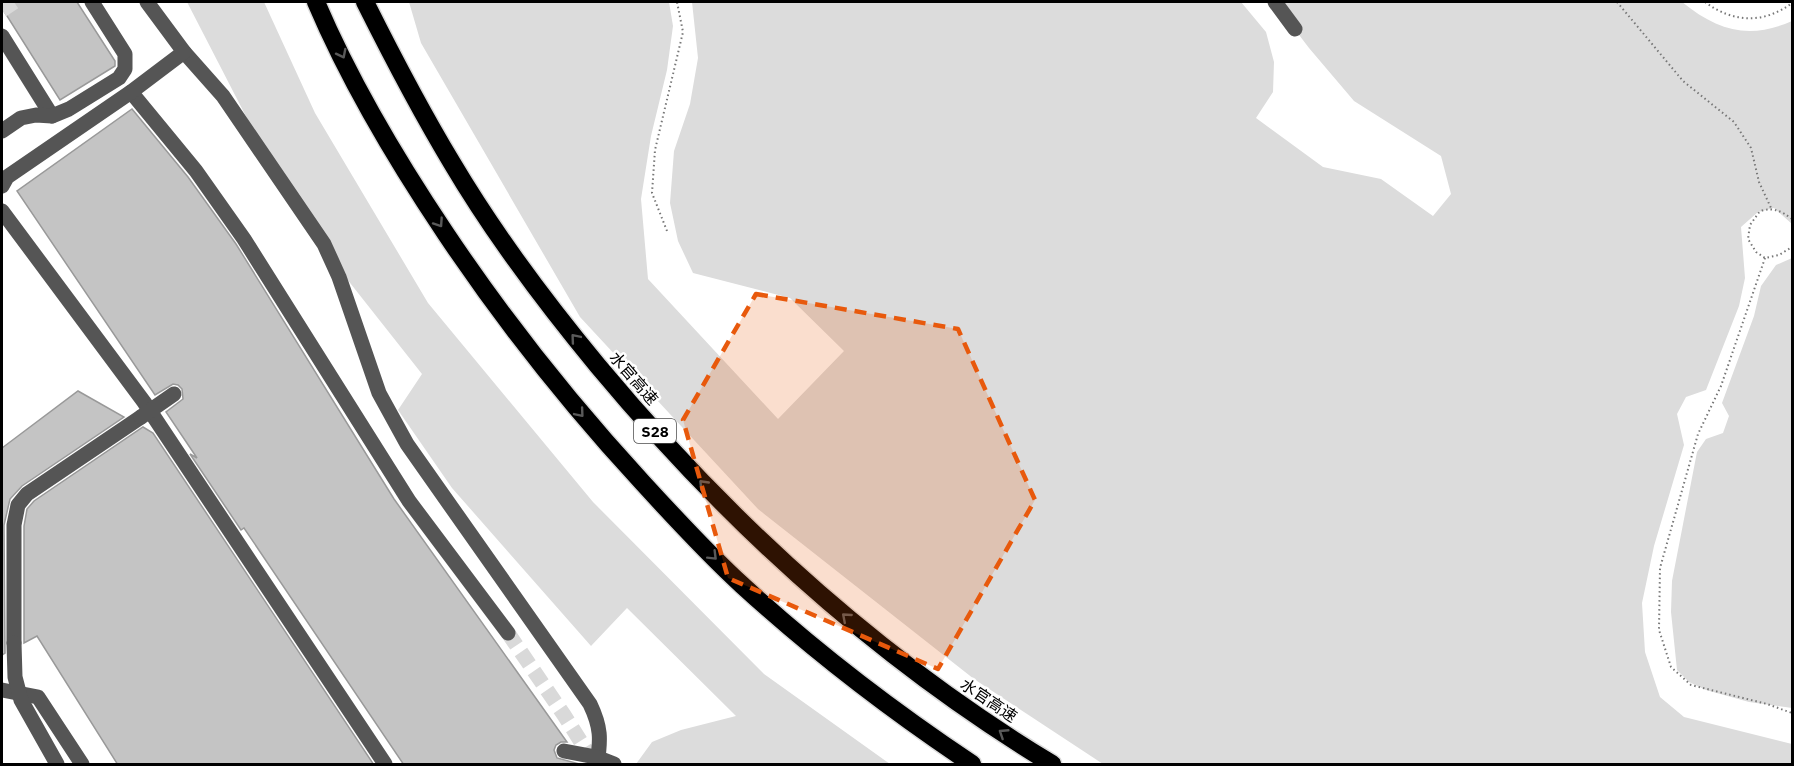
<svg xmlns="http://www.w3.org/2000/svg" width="1794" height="766" viewBox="0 0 1794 766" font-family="'IBM Plex Sans','Noto Sans SC',sans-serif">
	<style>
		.green { fill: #dcdcdc }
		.building { fill: #c4c4c4; stroke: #999; stroke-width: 1.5 }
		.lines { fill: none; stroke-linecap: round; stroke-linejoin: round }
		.minor-tunnel { stroke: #d9d9d9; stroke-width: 15; stroke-dasharray: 15 8; stroke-linecap: butt }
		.highway-casing { stroke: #dbdbdb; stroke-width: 21 }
		.path { stroke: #777; stroke-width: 2; stroke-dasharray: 1.5 3; stroke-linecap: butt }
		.minor { stroke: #555; stroke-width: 15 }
		.highway { stroke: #000; stroke-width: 18 }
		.minor-bridge { stroke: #555; stroke-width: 15 }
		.oneway { stroke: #595959 }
		.marked { fill: #e8590c; fill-opacity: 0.2; stroke: #e8590c; stroke-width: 4.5; stroke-dasharray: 12 8; stroke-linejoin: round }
		.labels { text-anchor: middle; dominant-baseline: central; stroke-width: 5; stroke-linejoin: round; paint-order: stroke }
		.shield { fill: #fff; stroke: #4c4c4c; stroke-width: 1.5 }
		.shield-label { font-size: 15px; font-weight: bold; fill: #000 }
		.street-label { font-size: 16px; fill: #000; stroke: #fff }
	</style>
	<rect width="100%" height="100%" fill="#fff"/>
	<g class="green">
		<path d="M 187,2 L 264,2 L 315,113 L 428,303 L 593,502 L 764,674 L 890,764 L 636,764 L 652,742 L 681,730 L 736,716 L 627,608 L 591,646 L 452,488 L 398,410 L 422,374 L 298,217 Z"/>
		<path d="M 409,2 L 669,2 L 673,26 L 667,70 L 651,136 L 641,199 L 648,279 L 778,419 L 844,351 L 790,298 L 693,273 L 678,241 L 670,203 L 674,151 L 690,104 L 698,58 L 692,2 L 1241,2 L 1266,32 L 1274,62 L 1273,92 L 1256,118 L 1323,167 L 1381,179 L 1433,216 L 1451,194 L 1441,156 L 1354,101 L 1309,48 L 1274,2 L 1682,2 C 1718,31 1749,40 1792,21 L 1792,224 L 1774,208 L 1758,212 L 1741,227 L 1745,278 L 1739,306 L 1706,390 L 1686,397 L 1677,414 L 1684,445 L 1654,546 L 1642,603 L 1645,652 L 1660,697 L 1684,717 L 1792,744 L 1792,764 L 1103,764 L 974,679 L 758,509 L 580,317 L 421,43 Z"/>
		<path d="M 1792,258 L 1792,708 L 1749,702 L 1706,690 L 1689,682 L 1677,670 L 1671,612 L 1672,581 L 1697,452 L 1706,439 L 1723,433 L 1729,416 L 1722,403 L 1754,316 L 1761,286 L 1776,265 Z"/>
	</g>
	<g class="building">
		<path d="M 2,2 L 77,2 L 115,61 L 115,66 L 60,100 L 2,8 Z"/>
		<path d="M 132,109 L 188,177 L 236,244 L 394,499 L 567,742 L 561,742 L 556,745 L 554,750 L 557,758 L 583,765 L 404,765 L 244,528 L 241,530 L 190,454 L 197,458 L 166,412 L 183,399 L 182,389 L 178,385 L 173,384 L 155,395 L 17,191 Z"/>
		<path d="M 78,391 L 124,417 L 22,486 L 10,499 L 4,525 L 5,653 L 2,655 L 2,448 Z"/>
		<path d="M 143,427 L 153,433 L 374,765 L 118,765 L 37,636 L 24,643 L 24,526 L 27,509 L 34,501 Z"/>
	</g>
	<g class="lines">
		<g class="minor-tunnel">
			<path d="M 2,10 L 14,2"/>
			<path d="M 508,633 L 564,715 L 595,764"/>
		</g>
		<g class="highway-casing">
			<g id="highway">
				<path d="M 316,2 C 350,82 397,161 446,234 C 505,322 570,404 642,482 C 674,517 707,553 742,585 C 814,651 891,710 972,764"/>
				<path d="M 365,2 C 392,56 420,110 452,163 C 494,234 545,302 598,366 C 728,522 878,659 1052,764"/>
			</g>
		</g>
		<g class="path">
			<path d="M 1617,2 L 1683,81 L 1734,122 L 1751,148 L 1759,182 L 1771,208"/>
			<path d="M 1705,2 C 1733,23 1764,24 1792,3"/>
			<path d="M 1792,219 C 1781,211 1774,207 1760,211 L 1750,225 L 1748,239 L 1756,252 L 1765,258 L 1779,255 L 1792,247"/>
			<path d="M 667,231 L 652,193 L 655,150 L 683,32 L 677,2"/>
			<path d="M 1765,258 L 1721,386 L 1698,434 L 1660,568 L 1659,630 L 1671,667 L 1691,685 L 1767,704 L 1792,713"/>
		</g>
		<g class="minor">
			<path d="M 147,2 L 184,52 L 223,96 L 324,244 L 339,277 L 379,393 L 407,444 L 590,704 C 601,727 601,739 597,764"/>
			<path d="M 1275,2 L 1295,29"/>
			<path d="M 2,36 L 52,116"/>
			<path d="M 131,92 L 196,171 L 244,239 L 409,501 L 508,633"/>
			<path d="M 2,131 L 21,118 L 36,115 L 52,116 L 69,109 L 119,78 L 125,69 L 125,54 L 92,2"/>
			<path d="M 2,186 L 7,177 L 131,92 L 184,52"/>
			<path d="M 2,211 L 144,402 L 385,764"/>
			<path d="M 14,643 L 14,525 L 18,505 L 27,494 L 141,417"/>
			<path d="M 2,690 L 38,697 L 82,764"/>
		</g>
		<use href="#highway" class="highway"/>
		<g class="minor-bridge">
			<path d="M 141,417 L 174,394"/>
			<path d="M 14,643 L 15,677 L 21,700 L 57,764"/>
			<path d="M 564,751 L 596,757 L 614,764"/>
		</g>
	</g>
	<defs><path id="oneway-chevron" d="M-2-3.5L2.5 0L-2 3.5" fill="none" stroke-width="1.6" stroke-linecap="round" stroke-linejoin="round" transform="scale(1.5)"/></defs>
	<g class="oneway">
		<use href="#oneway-chevron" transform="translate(342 54) rotate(63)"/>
		<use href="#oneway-chevron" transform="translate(439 223) rotate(56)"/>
		<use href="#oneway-chevron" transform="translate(575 338) rotate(-130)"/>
		<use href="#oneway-chevron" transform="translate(580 413) rotate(50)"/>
		<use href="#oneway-chevron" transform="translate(703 484) rotate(-134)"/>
		<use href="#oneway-chevron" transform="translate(713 556) rotate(45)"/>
		<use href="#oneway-chevron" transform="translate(846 617) rotate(-139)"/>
		<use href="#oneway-chevron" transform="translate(1003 733) rotate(-147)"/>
	</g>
	<path class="marked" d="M 756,294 L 958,329 L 1035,500 L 938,669 L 728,578 L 683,420 Z"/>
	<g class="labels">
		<rect class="shield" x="634" y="419" width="42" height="24" rx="4.5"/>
		<g class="shield-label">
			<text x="655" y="431">S28</text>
		</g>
		<g class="street-label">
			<text transform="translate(634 378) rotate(49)">水官高速</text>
			<text transform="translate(989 700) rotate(34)">水官高速</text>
		</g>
	</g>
	<rect width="1794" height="766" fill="none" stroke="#000000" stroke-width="6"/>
</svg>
